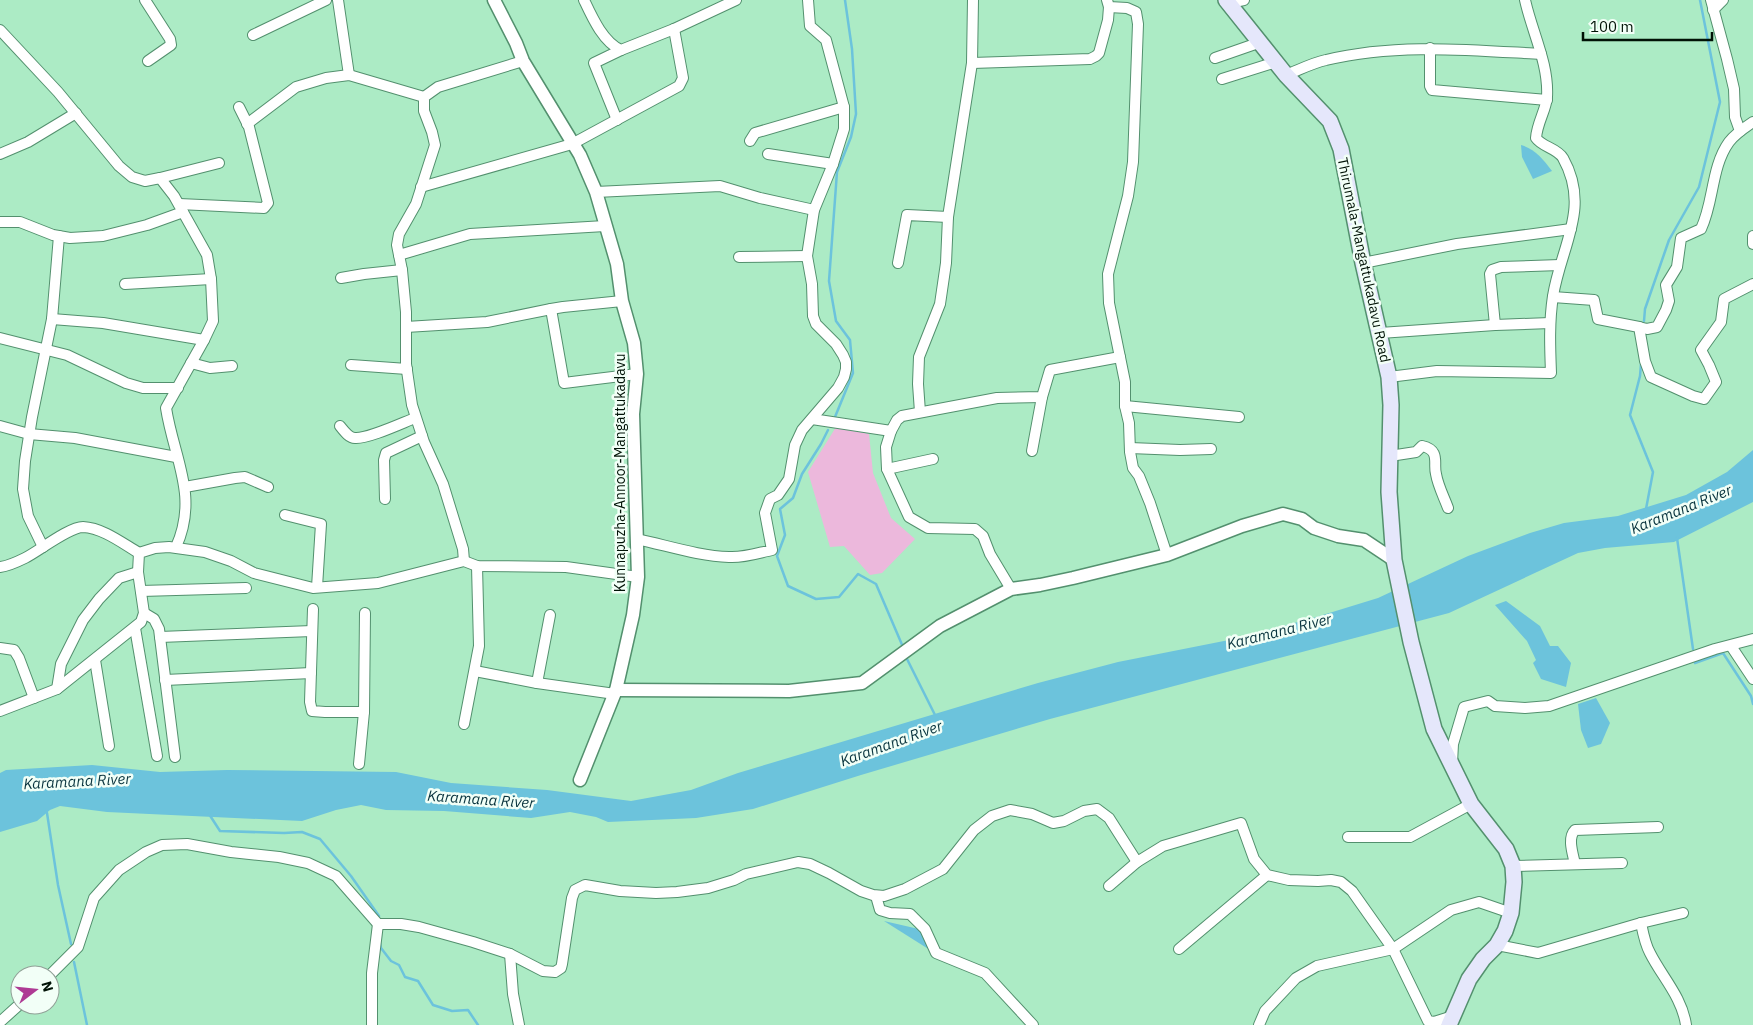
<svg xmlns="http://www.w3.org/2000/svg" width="1753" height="1025" viewBox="0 0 1753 1025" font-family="'IBM Plex Sans',sans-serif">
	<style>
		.green { fill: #ecb8dc }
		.water { fill: #6cc3dc }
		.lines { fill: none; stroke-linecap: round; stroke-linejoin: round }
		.stream { stroke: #6cc3dc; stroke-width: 2.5 }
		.minor-casing { stroke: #53906e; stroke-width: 12 }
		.tertiary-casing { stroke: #53906e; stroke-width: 15 }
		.secondary-casing { stroke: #53906e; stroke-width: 18 }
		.minor { stroke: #fff; stroke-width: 10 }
		.tertiary { stroke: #fff; stroke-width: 12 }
		.secondary { stroke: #e5e7fb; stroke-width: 15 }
		.labels { text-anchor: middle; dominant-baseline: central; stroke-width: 5; stroke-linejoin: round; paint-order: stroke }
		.street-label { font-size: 14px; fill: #001206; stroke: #f2fff7 }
		.water-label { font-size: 15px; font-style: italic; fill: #09343e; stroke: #f2fff7 }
	</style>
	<rect width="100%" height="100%" fill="#acebc5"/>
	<path class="green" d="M 836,427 L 869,434 L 873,473 L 891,518 L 915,539 L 882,573 L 870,575 L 844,546 L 830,547 L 808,472 Z"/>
	<g class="water">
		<path d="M 1521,145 C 1535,149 1543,159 1552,171 L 1533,179 L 1522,157 Z"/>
		<path d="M 1753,450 L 1753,502 L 1674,542 L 1605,548 L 1578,553 L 1449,613 L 1050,719 L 861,775 L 753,809 L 696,818 L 608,822 L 596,817 L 570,812 L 531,818 L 444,811 L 386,810 L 361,805 L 336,810 L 302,821 L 107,812 L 60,806 L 50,810 L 37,821 L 0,832 L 0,773 L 6,770 L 92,765 L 160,772 L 227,770 L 396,772 L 451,783 L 547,790 L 631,801 L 691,790 L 738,773 L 1038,683 L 1118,662 L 1234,639 L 1313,618 L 1378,598 L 1468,556 L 1530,533 L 1564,523 L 1618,516 L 1686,495 L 1727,472 Z"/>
		<path d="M 1506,601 L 1540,626 L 1550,646 L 1558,646 L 1571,663 L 1566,687 L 1541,679 L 1533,663 L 1536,660 L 1527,641 L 1495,605 Z"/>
		<path d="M 1596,698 L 1610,723 L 1601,744 L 1588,748 L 1581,730 L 1578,704 Z"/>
		<path d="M 884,921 L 923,930 L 930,950 Z"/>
	</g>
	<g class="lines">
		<g class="stream">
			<path d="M 1644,321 L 1645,309 L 1669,240 L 1699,187 L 1720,102 L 1700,0"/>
			<path d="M 1641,364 L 1640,376 L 1630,415 L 1653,472 L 1646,509"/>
			<path d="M 835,417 L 853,373 L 850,340 L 836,321 L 829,281 L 837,172 L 851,137 L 856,114 L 852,49 L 845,0"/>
			<path d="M 828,430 L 821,444 L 802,474 L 793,498 L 780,509 L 785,535 L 777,556 L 788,586 L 816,599 L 839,597 L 858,574 L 876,584 L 903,647"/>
			<path d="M 1677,538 L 1693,649"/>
			<path d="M 906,657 L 935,715"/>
			<path d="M 1695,663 L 1723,653 L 1751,696 L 1753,704"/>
			<path d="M 46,811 L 47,813 L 58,885 L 71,944"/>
			<path d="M 209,814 L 220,831 L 284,833 L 302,832 L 320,839 L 351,876 L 379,916"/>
			<path d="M 380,943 L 381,948 L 391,961 L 399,965 L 405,977 L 418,981 L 433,1005 L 452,1011 L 468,1010 L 478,1025"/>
			<path d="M 74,962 L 87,1025"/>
		</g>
		<g class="minor-casing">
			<g id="minor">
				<path d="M 145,0 L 170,39 L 171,45 L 148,61"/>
				<path d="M 338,0 L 349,75"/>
				<path d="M 584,0 C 592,17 603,42 621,50 L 674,29 L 736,0"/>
				<path d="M 1107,0 L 1109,7 L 1127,8 L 1136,12 L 1138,24 L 1133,162 L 1128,196 L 1108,274 L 1109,303 L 1125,382 L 1125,406 L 1129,423 L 1130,452 L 1133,468 L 1139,476 L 1150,503 L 1167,555"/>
				<path d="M 1711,0 L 1727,59 L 1734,89 L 1735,117 L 1740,131"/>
				<path d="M 1229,3 L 1244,0"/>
				<path d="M 1713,10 L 1723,0"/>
				<path d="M 0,30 L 58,92 L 119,166 L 132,177 L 145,181 L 160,178 L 174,196 L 207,255 L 211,279 L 213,321 L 204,340 L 166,408 C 174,459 199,496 176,547"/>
				<path d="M 253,35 L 326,0"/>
				<path d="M 1430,48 L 1430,86 L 1432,90 L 1547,100"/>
				<path d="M 1215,58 L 1261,42"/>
				<path d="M 972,63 L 1090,59 L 1096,56 L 1099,53 L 1108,20 L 1109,7"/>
				<path d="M 1286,75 C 1299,70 1312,63 1326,60 C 1396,43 1469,50 1541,54"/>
				<path d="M 1222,79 L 1276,62"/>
				<path d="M 617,120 L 594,63 L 621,50"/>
				<path d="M 247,124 L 296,87 L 326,78 L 349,75 L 424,97"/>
				<path d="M 750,141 L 755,133 L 844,107"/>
				<path d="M 0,154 L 28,142 L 76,113"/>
				<path d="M 768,154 L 833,164"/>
				<path d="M 160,178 L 219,163"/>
				<path d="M 421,187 L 572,144 L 679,86 L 683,78 L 674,29"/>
				<path d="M 596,192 L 720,186 L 760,198 L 814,210"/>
				<path d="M 179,204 L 264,208 L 268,203 L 249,127 L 239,107"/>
				<path d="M 0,222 L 20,222 L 53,235 L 70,238 L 103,236 L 147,225 L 183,212"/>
				<path d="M 1753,236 L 1753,244"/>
				<path d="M 399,255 L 470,234 L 605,226"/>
				<path d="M 739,257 L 807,256"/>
				<path d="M 898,263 L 907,215 L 948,217"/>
				<path d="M 1363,263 L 1457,244 L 1571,229"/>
				<path d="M 341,278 L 364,274 L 402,270"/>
				<path d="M 125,284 L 211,279"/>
				<path d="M 1553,297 L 1594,300 L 1598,319 L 1639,327 L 1645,361 L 1651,377 L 1693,396 L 1704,399 L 1716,382 L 1709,365 L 1701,350 L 1721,322 L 1724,299 L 1753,284"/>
				<path d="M 551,309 L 563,307 L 622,301"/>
				<path d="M 52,319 L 103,323 L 204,340"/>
				<path d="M 1495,325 L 1490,274 L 1492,270 L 1501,267 L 1560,265"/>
				<path d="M 406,327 L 487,322 L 551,309 L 564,383 L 637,374"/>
				<path d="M 1639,327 L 1647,329 L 1657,327 L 1666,310 L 1669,301 L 1666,285 L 1677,267 L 1681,238 L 1701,229 C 1714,202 1711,167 1729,142 C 1735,134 1744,128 1753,122"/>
				<path d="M 1380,333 L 1495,325 L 1550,323"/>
				<path d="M 0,338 L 67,355 L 126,383 L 143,388 L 178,388"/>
				<path d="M 191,363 L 210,368 L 232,366"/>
				<path d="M 351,365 L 407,369"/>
				<path d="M 1389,377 L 1437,371 L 1551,373 C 1550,347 1549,322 1553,296 C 1561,246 1591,208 1563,158 C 1557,148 1542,147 1536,138 C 1537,123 1546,110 1547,97 C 1549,64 1532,32 1525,0"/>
				<path d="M 1125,406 L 1239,417"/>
				<path d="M 920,412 L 918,384 L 919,357 L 940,304 L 946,263 L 948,217 L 972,63 L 973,0"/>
				<path d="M 812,419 L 891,431 L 886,447 L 887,469 L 909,517 L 928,528 L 975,529 L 983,536 L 990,554 L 1011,589"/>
				<path d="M 0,426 L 29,434 L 75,438 L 176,457"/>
				<path d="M 340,426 C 344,431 349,438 355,438 C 368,439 402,423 415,418"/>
				<path d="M 891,431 L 897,420 L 902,416 L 997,398 L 1042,397 L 1050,370 L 1120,357"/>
				<path d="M 1130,448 L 1180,450 L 1211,449"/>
				<path d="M 1032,451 L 1042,397"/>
				<path d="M 1390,456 L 1416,452 L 1422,446 C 1441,450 1433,464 1436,474 C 1438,486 1444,497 1448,508"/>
				<path d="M 887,469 L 933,459"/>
				<path d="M 185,487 L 235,478 L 245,477 L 268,487"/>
				<path d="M 385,499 L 384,460 L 386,453 L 422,436"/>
				<path d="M 285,515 L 321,524 L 317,587"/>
				<path d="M 636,539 C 666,545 698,556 729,557 C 744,558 758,553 772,550 L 765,513 L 770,499 L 778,495 L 789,479 L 795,445 L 802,430 L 838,388 L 844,377 L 846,369 L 846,362 L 843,355 L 836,344 L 816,324 L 813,316 L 812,284 L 807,256 L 814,210 L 833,164 L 844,129 L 844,107 L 826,40 L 810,26 L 808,0"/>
				<path d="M 43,547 L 28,516 L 23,489 L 25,461 L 32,417 L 52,319 L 59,236"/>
				<path d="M 464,561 L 463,549 L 443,484 L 424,442 L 412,405 L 406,364 L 406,312 L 402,270 L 397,245 L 399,234 L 416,204 L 435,145 L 432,132 L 424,111 L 424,97 L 438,87 L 523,61"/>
				<path d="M 0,567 C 9,566 17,562 25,558 C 39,551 69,527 83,527 C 103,528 122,543 139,553"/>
				<path d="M 141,591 L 246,588"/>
				<path d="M 313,609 L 310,702 L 312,711 L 325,712 L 364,712"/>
				<path d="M 144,613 L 154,619 L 159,629 L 175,757"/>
				<path d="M 550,615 L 537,683 L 615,694"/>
				<path d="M 135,628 L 157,756"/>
				<path d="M 160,637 L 312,631"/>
				<path d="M 1731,646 L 1753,679"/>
				<path d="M 0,648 L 14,650 L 19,658 L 34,698"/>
				<path d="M 95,660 L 109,746"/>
				<path d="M 475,671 L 537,683"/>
				<path d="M 165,680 L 311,673"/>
				<path d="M 57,689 L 61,664 L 83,620 L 99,599 L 119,578 L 138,572"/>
				<path d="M 0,711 L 57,689 L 141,622 L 144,613 L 138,572 L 139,553 L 155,548 L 169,547 L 205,552 L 231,561 L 254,573 L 313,588 L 378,583 L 464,561 L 477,566 L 566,567 L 638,577"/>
				<path d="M 464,724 L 479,646 L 477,566"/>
				<path d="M 1452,763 L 1453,744 L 1464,707 L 1488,701 L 1495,706 L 1525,708 L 1549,706 L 1715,649 L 1753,639"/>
				<path d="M 359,764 L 364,712 L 365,613"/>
				<path d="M 1348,837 L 1410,837 L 1471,804"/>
				<path d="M 1575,864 C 1573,854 1567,838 1575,830 L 1658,827"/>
				<path d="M 1513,866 L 1622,863"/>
				<path d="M 1109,886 L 1137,862"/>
				<path d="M 876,896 L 880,910 L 890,913 L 910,914 L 925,929 L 936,953 L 985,973 L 1033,1025"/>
				<path d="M 1641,923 C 1643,933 1645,944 1650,953 C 1662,977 1682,997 1686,1025"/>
				<path d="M 1497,945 L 1538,953 L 1641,923 L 1683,913"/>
				<path d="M 1179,949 L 1267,875"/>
				<path d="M 510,954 L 513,994 L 519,1025"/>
				<path d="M 50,975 L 78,947 L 94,898 L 119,870 L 146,852 L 162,845 L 187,844 L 231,852 L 279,857 L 308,863 L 336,876 L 378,924 L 401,924 L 419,927 L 473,942 L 510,954 L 543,971 L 555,972 L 561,968 L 562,964 L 572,898 L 575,890 L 585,885 L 620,891 L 656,893 L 677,892 L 708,888 L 734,880 L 746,874 L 798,862 L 810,864 L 829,873 L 861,891 L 873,895 L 884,896 L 905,889 L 943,869 L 974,830 L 992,816 L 1010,810 L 1032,814 L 1053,823 L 1064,821 L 1084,811 L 1097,809 L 1109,818 L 1137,862 L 1163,846 L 1241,823 L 1254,859 L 1267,875 L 1289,880 L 1318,881 L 1331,880 L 1341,882 L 1352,891 L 1393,949 L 1428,1021 L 1434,1022 L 1453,1016"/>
				<path d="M 0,1022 L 20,1004"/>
				<path d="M 372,1025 L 372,973 L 378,924"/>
				<path d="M 1259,1025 L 1265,1011 L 1296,978 L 1317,966 L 1393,949 L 1451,910 L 1479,902 L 1511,913"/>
			</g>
		</g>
		<g class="tertiary-casing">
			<g id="tertiary">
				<path d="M 494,0 L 516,43 L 523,61 L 580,155 L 596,192 L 617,264 L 622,301 L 634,343 L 637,374 L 633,414 L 638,577 L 633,615 L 616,690 L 580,780"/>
				<path d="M 616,690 L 789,691 L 862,683 L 940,626 L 1011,589 L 1040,585 L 1073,578 L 1167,555 L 1242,526 L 1283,514 L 1302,519 L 1314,528 L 1338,536 L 1364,540 L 1394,560"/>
			</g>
		</g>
		<g class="secondary-casing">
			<path id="secondary" d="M 1226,0 L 1286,75 L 1330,121 L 1341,149 L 1363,263 L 1389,377 L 1391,405 L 1389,492 L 1394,560 L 1411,642 L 1434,729 L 1471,804 L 1506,849 L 1513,866 L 1514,882 L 1511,913 L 1505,931 L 1497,945 L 1483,959 L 1469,979 L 1449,1025"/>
		</g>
		<use href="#minor" class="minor"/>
		<use href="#tertiary" class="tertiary"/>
		<use href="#secondary" class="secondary"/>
	</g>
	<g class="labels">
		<g class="street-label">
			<text transform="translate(1364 260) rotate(78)">Thirumala-Mangattukadavu Road</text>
			<text transform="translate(620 473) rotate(-90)">Kunnapuzha-Annoor-Mangattukadavu</text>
		</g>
		<g class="water-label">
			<text transform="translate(1681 509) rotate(-22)">Karamana River</text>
			<text transform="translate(1279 631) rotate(-14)">Karamana River</text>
			<text transform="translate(891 743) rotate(-20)">Karamana River</text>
			<text transform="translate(77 781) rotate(-3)">Karamana River</text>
			<text transform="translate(481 799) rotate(4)">Karamana River</text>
		</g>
	</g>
	<g transform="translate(35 990) rotate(74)"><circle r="24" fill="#f2fff7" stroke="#91a097"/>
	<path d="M0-4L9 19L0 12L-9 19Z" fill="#ae3a94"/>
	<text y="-8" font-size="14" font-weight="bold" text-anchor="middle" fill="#001206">N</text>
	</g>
	<path d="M1583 32v8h129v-8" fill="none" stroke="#001206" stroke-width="2.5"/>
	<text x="1590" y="32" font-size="15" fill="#001206" stroke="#f2fff7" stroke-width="4" paint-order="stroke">100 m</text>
</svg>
